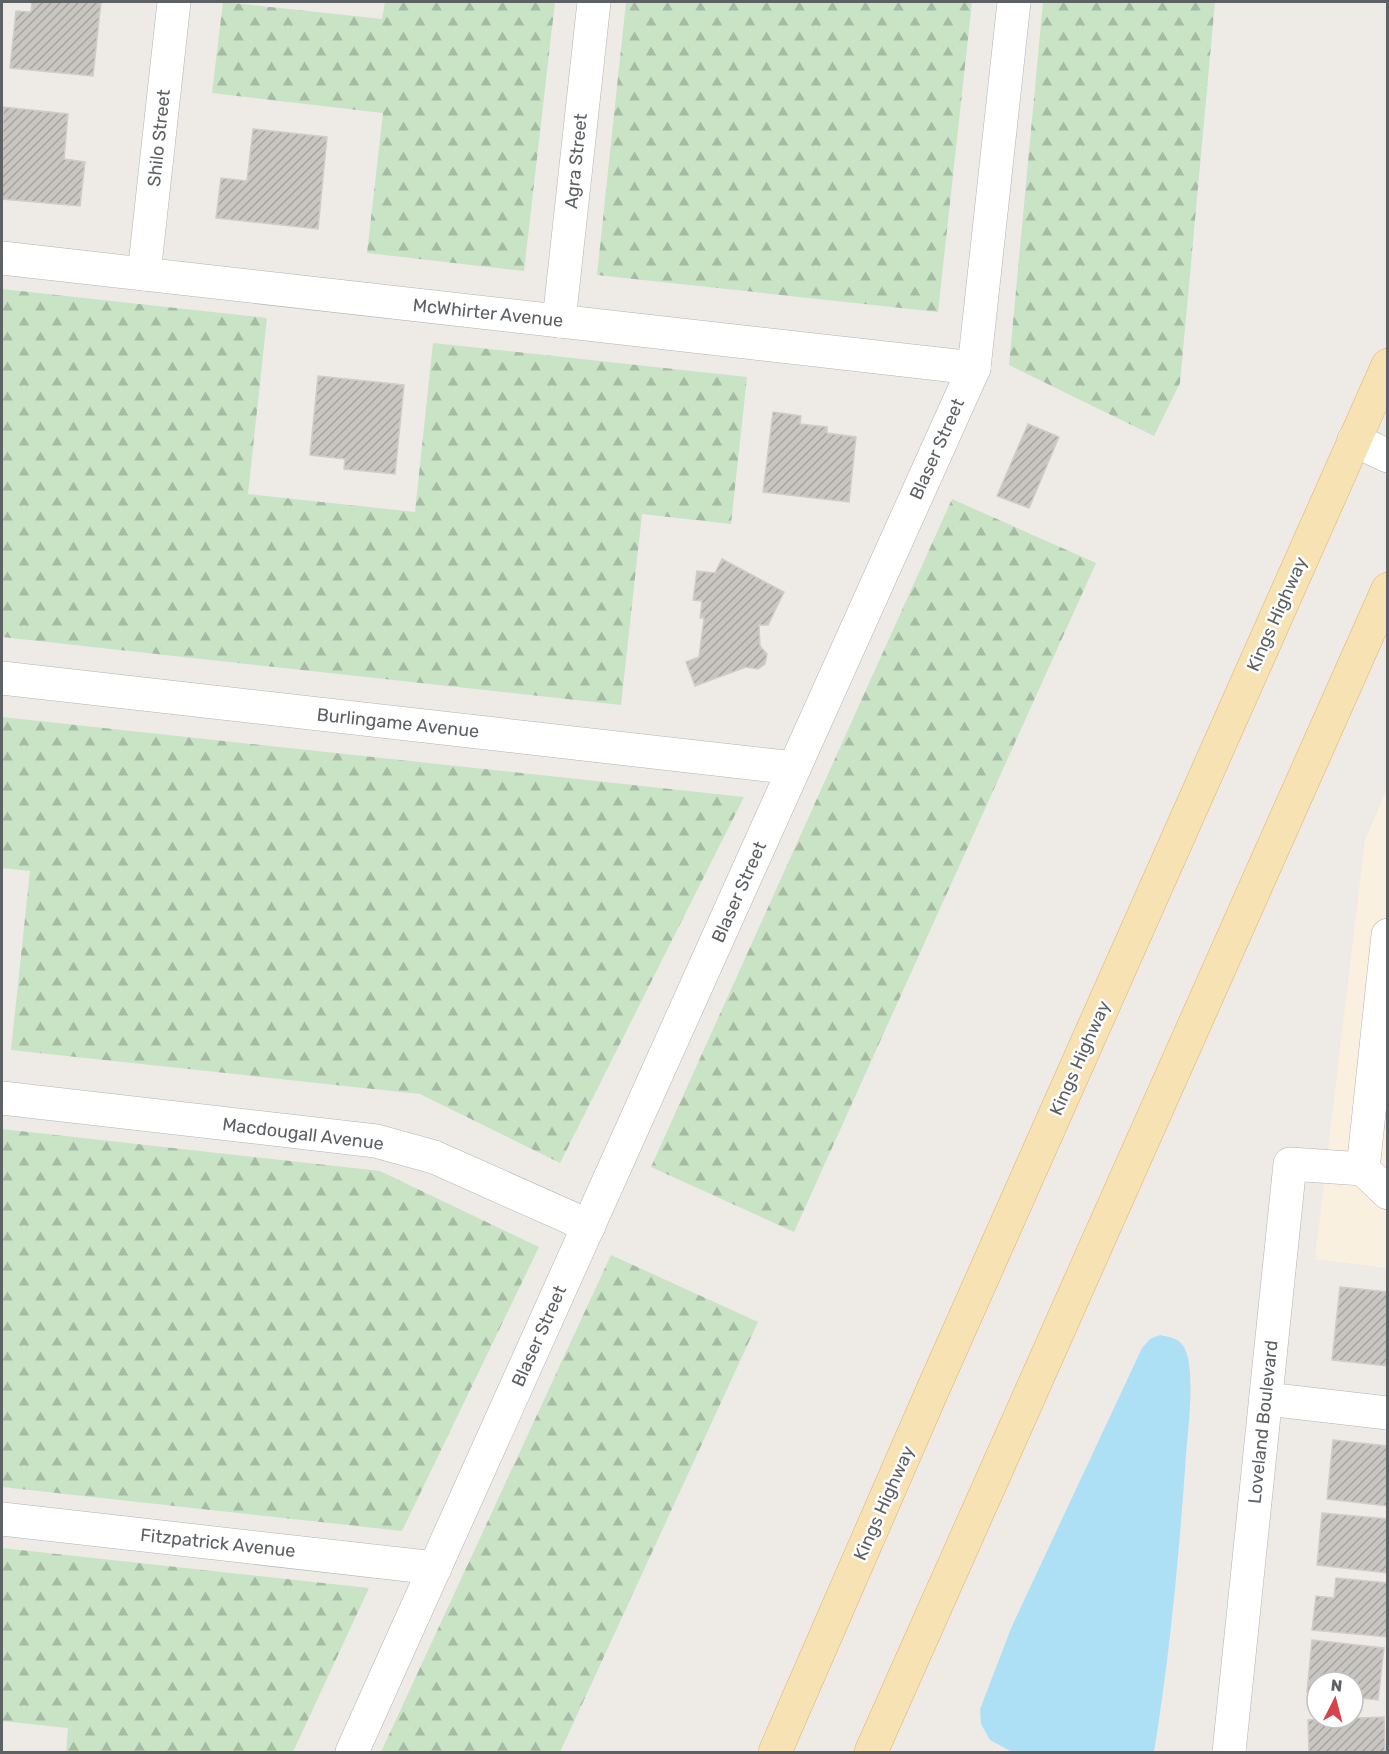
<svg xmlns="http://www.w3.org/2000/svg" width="1389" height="1754" viewBox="0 0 1389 1754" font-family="Rubik,sans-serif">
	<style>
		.commercial { fill: #faf0df }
		.forest { fill: url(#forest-firs) }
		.water { fill: #aee0f5 }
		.building { fill: url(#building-hatch); stroke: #d2ccc5; stroke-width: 1.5 }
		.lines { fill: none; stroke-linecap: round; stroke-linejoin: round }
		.minor-casing { stroke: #b1b3b6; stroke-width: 34 }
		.major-casing { stroke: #e2b16b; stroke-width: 34 }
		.minor { stroke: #fff; stroke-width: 33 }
		.major { stroke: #f6e2b3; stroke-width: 33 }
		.labels { text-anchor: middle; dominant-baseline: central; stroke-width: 5; stroke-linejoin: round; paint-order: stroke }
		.street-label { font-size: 18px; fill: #5d6164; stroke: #fff }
	</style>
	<defs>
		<pattern id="forest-firs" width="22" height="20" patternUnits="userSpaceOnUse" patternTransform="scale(1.5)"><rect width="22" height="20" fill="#c9e3c5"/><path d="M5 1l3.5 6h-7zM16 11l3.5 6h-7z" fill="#a6bba4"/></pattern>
		<pattern id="building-hatch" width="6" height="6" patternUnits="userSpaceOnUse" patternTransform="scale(1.5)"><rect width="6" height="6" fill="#c9c6c2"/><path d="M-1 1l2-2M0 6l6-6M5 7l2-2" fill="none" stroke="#a6a4a1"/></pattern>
	</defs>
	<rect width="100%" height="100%" fill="#eeebe6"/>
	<path class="commercial" d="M 1387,789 L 1387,1268 L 1315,1259 L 1365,840 Z"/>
	<g class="forest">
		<path d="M 223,2 L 382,19 L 385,2 L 555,2 L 524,271 L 367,253 L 383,113 L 212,93 Z"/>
		<path d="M 626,2 L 972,2 L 938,312 L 597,275 Z"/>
		<path d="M 1043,2 L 1215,2 L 1180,383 L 1154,436 L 1009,365 Z"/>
		<path d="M 2,289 L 267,318 L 248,494 L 415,512 L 433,343 L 747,377 L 731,524 L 642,514 L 621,705 L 2,637 Z"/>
		<path d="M 952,499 L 1096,563 L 794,1232 L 651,1167 Z"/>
		<path d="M 2,717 L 744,797 L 560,1163 L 420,1094 L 11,1050 L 30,871 L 2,868 Z"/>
		<path d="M 2,1129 L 380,1171 L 539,1247 L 402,1531 L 2,1487 Z"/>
		<path d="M 611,1255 L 758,1322 L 560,1752 L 381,1752 Z"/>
		<path d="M 2,1548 L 369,1588 L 293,1752 L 66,1752 L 68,1728 L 2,1721 Z"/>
	</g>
	<path class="water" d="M 1160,1335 C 1169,1337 1179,1338 1184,1347 C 1196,1367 1188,1431 1186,1456 C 1179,1555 1170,1655 1154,1752 L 1012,1752 L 990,1740 L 981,1724 L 980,1709 L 1012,1626 L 1142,1348 L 1150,1339 Z"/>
	<g class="building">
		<path d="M 32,2 L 101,2 L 93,76 L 10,68 L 16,11 L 31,12 Z"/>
		<path d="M 3,107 L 68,114 L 64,159 L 85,162 L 80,206 L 2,199 Z"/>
		<path d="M 253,129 L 327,137 L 318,229 L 216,218 L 221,178 L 247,181 Z"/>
		<path d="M 318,376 L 404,385 L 395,474 L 344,469 L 345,459 L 310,455 Z"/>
		<path d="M 773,412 L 801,416 L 800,424 L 827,427 L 827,433 L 856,437 L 849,502 L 763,492 Z"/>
		<path d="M 1028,424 L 1059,437 L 1029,508 L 997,496 Z"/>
		<path d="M 722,559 L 784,592 L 768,625 L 759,625 L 760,646 L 767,654 L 765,664 L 758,669 L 746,667 L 695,686 L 686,662 L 699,657 L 704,618 L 700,618 L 702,601 L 693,600 L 697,571 L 715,573 Z"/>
		<path d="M 1340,1287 L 1388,1292 L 1388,1366 L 1332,1360 Z"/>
		<path d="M 1333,1440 L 1388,1446 L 1388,1506 L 1327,1499 Z"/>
		<path d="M 1322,1513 L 1388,1519 L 1388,1573 L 1317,1565 Z"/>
		<path d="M 1336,1578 L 1388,1583 L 1388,1637 L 1312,1630 L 1316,1596 L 1334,1598 Z"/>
		<path d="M 1312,1640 L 1384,1648 L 1378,1700 L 1353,1697 L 1353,1682 L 1317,1682 L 1317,1693 L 1307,1692 Z"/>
		<path d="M 1384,1717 L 1385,1752 L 1309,1752 L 1308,1720 Z"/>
	</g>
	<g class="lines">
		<g class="minor-casing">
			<g id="minor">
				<path d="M 2,258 L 974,368"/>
				<path d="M 144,274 L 174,2"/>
				<path d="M 559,321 L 594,2"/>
				<path d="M 1354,440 L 1388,456"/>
				<path d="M 2,678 L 794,768"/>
				<path d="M 2,1098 L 376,1141 L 434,1157 L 589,1226"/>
				<path d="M 1363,1169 L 1388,935"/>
				<path d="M 1363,1169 L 1388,1193"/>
				<path d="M 1266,1399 L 1388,1413"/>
				<path d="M 2,1519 L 435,1568"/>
				<path d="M 352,1752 L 974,368 L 1014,2"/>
				<path d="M 1229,1752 L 1290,1164 L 1363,1169"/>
			</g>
		</g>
		<g class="major-casing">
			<g id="major">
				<path d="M 775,1752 L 934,1387 L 1388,365"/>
				<path d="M 871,1752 L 1388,589"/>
			</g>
		</g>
		<use href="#minor" class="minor"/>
		<use href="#major" class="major"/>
	</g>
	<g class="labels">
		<g class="street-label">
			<text transform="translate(159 138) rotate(-84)">Shilo Street</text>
			<text transform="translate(576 161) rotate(-84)">Agra Street</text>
			<text transform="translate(488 313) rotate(6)">McWhirter Avenue</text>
			<text transform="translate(937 449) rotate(-66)">Blaser Street</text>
			<text transform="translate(1277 614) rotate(-66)">Kings Highway</text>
			<text transform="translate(398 723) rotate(6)">Burlingame Avenue</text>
			<text transform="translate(739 892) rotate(-66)">Blaser Street</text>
			<text transform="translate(1080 1058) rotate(-66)">Kings Highway</text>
			<text transform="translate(303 1134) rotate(7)">Macdougall Avenue</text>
			<text transform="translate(539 1336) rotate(-66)">Blaser Street</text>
			<text transform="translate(1263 1422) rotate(-84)">Loveland Boulevard</text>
			<text transform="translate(884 1503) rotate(-66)">Kings Highway</text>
			<text transform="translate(218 1543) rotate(6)">Fitzpatrick Avenue</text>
		</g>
	</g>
	<rect width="1389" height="1754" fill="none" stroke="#5d6164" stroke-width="6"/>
	<g transform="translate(1335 1700) rotate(6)"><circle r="28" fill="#ffffff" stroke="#bec0c1" stroke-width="1.5"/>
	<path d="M0-4.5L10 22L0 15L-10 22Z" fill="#d6444b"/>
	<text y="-9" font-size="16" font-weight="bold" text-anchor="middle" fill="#5d6164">N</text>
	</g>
</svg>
